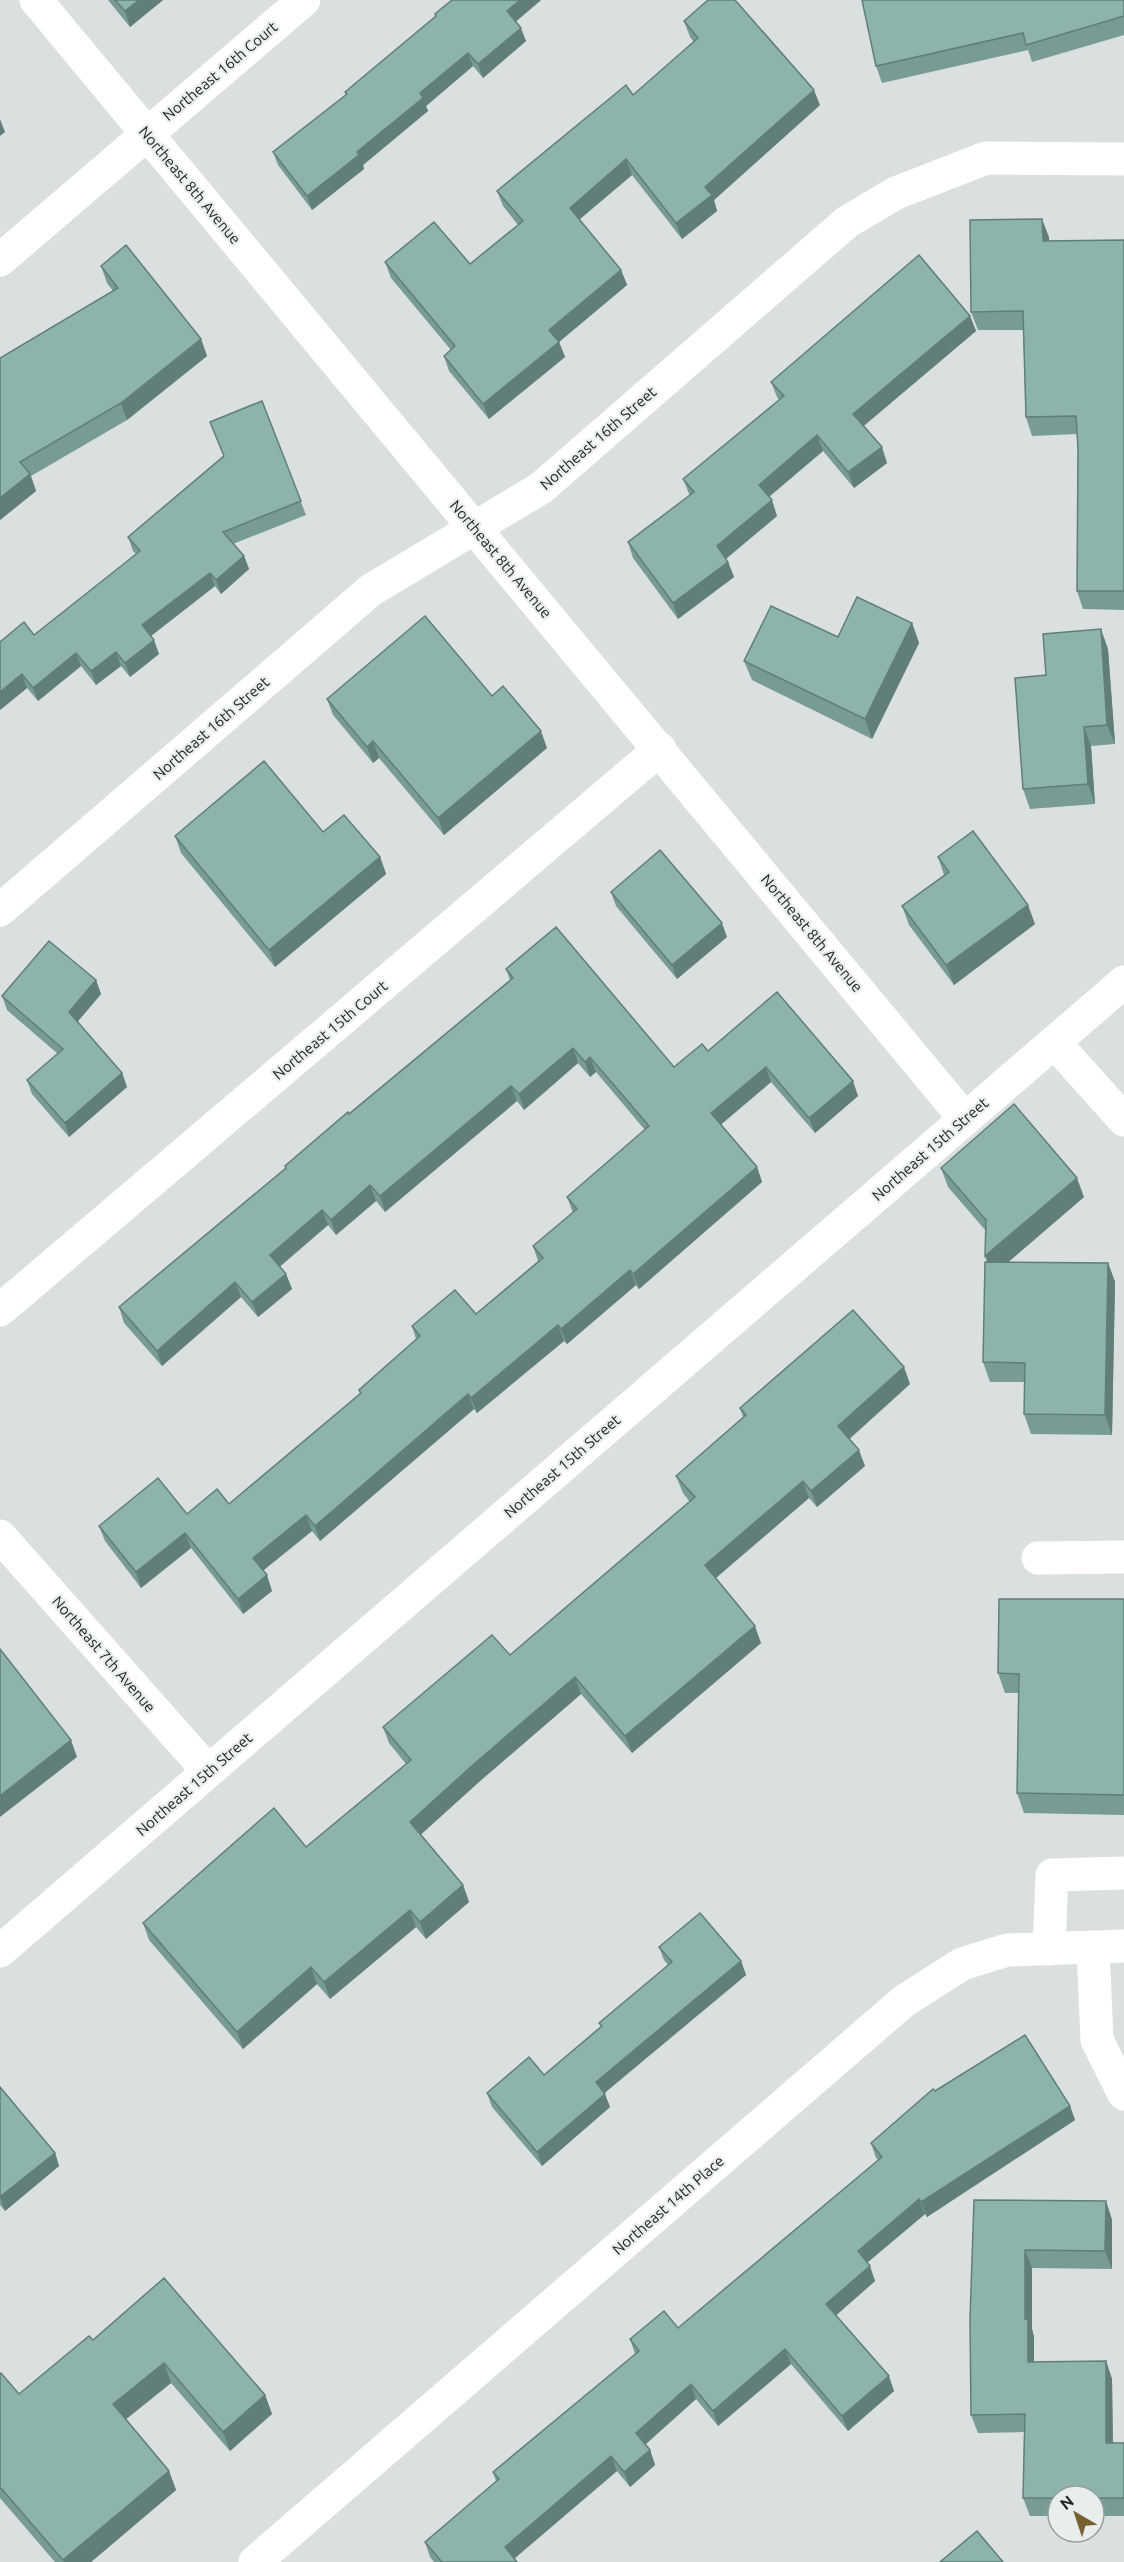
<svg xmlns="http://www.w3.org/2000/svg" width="1124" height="2562" viewBox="0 0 1124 2562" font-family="Ubuntu,sans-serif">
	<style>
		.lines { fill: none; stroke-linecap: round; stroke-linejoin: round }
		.minor { stroke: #fff; stroke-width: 33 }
		.wall { fill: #789b95 }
		.shaded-wall { fill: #627e79 }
		.building { fill: #8cb4ad; stroke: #627e79; stroke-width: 1.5 }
		.labels { text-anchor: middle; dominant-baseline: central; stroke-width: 4.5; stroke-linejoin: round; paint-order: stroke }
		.street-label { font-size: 15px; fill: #232525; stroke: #e8eded }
	</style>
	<rect width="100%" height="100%" fill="#dadfe0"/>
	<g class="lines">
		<g class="minor">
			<path d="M 36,0 L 965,1119"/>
			<path d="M 0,260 L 304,0"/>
			<path d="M 0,910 L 371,590 L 541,488 L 847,222 L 896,193 L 986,158 L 1124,159"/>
			<path d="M 1054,1042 L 1124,1120"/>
			<path d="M 0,1310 L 660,749"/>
			<path d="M 0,1536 L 208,1771"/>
			<path d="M 1038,1558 L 1124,1557"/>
			<path d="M 1093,1947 L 1097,2040 L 1124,2094"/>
			<path d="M 1049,1949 L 1052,1875 L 1124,1873"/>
			<path d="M 0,1951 L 1124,982"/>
			<path d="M 255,2562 L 904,2001 L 962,1964 L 1007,1950 L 1124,1946"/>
		</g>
	</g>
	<g class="wall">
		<path d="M 108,0 L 163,0 L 130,27 Z"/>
		<path d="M 452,0 L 541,0 L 515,22 L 526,41 L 483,78 L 473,66 L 426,106 L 428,111 L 363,165 L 364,169 L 312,210 L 278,165 L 273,152 L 346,95 L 345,92 L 436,17 L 435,14 Z"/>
		<path d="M 1124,0 L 1124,35 L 1032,62 L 1028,50 L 882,83 L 876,66 Z"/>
		<path d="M 684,21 L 820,105 L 714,200 L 717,211 L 682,239 L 632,175 L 579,220 L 621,270 L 627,285 L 559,342 L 565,357 L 489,419 L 449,371 L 444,356 L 451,350 L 391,278 L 385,262 L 470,264 L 518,225 L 503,206 L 497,191 L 633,95 L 694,42 L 690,37 Z"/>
		<path d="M 1049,237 L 1049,241 L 1124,240 L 1124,610 L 1083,609 L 1077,591 L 1078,449 L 1077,434 L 1032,436 L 1026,417 L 1023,330 L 978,330 L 971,312 Z"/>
		<path d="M 101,266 L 201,339 L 207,356 L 127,420 L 31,476 L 36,491 L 0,520 L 0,358 L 113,291 L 107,283 Z"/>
		<path d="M 970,316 L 976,331 L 863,426 L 887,463 L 854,488 L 823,451 L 769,497 L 777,516 L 726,559 L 728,562 L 734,577 L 678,619 L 633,558 L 628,542 L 690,496 L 683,479 L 779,400 L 777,397 L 771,382 Z"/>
		<path d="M 262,401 L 306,515 L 233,544 L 244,556 L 249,569 L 221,594 L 215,586 L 151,636 L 159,654 L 130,677 L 121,666 L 96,685 L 81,666 L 38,701 L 27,688 L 0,710 L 34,635 L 136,554 L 133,551 L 128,537 L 223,456 Z"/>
		<path d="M 912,623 L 919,643 L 872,739 L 752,680 L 744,661 L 838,637 Z"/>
		<path d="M 1108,649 L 1115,744 L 1091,746 L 1095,804 L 1030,809 L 1023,789 L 1046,675 Z"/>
		<path d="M 492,696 L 547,748 L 444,835 L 379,758 L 373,763 L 333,715 L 327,699 Z"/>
		<path d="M 323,832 L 380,857 L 386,874 L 275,967 L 181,853 L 175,836 Z"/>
		<path d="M 938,857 L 1035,924 L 954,985 L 909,925 L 902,906 L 944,875 Z"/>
		<path d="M 611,892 L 727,937 L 677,979 L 616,906 Z"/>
		<path d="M 506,969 L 674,1067 L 708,1051 L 777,992 L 858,1096 L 815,1133 L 771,1082 L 721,1124 L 757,1167 L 762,1182 L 639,1289 L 636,1285 L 567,1344 L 564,1341 L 477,1413 L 474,1409 L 320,1541 L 312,1531 L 263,1570 L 272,1591 L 243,1614 L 191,1548 L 141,1588 L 105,1541 L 99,1526 L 187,1514 L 229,1504 L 360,1394 L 359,1390 L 416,1339 L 412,1326 L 476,1314 L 538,1261 L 533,1246 L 573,1213 L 567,1197 L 645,1130 L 596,1072 L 590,1077 L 578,1063 L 524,1110 L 517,1101 L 385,1212 L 376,1201 L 336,1235 L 328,1225 L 280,1266 L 286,1274 L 292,1289 L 258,1317 L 241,1297 L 162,1366 L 124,1323 L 119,1307 L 286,1168 L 285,1166 L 510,980 Z"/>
		<path d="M 96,980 L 101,994 L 77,1022 L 122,1073 L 127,1087 L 69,1137 L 32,1094 L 27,1080 L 58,1054 L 7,1010 L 2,996 Z"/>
		<path d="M 941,1168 L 1084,1197 L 1008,1262 L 1108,1263 L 1115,1282 L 1112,1435 L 1031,1434 L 1024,1414 L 1024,1382 L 990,1382 L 983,1362 L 987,1262 L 986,1231 L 948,1187 Z"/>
		<path d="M 910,1384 L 849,1439 L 865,1466 L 817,1507 L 809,1498 L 716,1578 L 761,1643 L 632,1753 L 581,1694 L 480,1781 L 420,1835 L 463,1885 L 469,1902 L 426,1939 L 416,1927 L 330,1999 L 317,1984 L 243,2049 L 149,1940 L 143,1923 L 306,1847 L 406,1764 L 389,1743 L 383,1727 L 510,1655 L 690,1502 L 683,1493 L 676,1476 L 743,1417 L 740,1408 Z"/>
		<path d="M 1124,1599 L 1124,1815 L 1024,1813 L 1017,1793 L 1019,1693 L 1005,1693 L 998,1673 Z"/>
		<path d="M 659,1947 L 741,1961 L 746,1975 L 604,2093 L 610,2107 L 542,2166 L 492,2107 L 487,2093 L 544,2075 L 601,2027 L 599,2023 L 668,1965 L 664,1960 Z"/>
		<path d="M 0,2087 L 55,2153 L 59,2166 L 5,2211 L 0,2205 Z"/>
		<path d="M 935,2091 L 1070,2106 L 1075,2120 L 927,2217 L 925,2214 L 867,2263 L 875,2281 L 836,2315 L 894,2391 L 848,2431 L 791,2364 L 718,2426 L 696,2399 L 645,2445 L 650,2450 L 655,2465 L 630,2487 L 617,2471 L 514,2559 L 517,2562 L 434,2562 L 430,2557 L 425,2542 L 496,2481 L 493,2472 L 635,2354 L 630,2339 L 678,2328 L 878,2160 L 876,2158 L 871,2143 Z"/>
		<path d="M 974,2200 L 1106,2201 L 1112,2220 L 1112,2269 L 1032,2268 L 1032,2329 L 1034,2337 L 1034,2362 L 1106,2361 L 1112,2379 L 1113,2443 L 1124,2443 L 1124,2516 L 1094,2516 L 1094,2496 L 1058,2496 L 1058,2516 L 1030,2516 L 1023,2498 L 1024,2432 L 978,2433 L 971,2415 Z"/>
		<path d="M 93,2340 L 265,2395 L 272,2414 L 230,2451 L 171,2383 L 126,2419 L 169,2471 L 176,2490 L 91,2562 L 55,2562 L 0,2498 L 0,2374 L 19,2394 Z"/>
	</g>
	<g class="shaded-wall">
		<path d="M 139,0 L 163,0 L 130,27 L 125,11 Z"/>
		<path d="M 520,0 L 541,0 L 512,25 L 507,11 Z"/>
		<path d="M 521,28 L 526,41 L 483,78 L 478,64 Z"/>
		<path d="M 468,53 L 473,66 L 426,106 L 428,111 L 363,165 L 364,169 L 312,210 L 307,196 L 357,152 L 420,93 Z"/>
		<path d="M 814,90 L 820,105 L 714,200 L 717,211 L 682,239 L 676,223 L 705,187 Z"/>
		<path d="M 0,119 L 5,132 L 0,136 Z"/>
		<path d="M 626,159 L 632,175 L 575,223 L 570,208 Z"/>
		<path d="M 1042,219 L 1049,237 L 1049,260 L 1043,241 Z"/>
		<path d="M 621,270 L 627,285 L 559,342 L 565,357 L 489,419 L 483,404 L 549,330 Z"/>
		<path d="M 970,316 L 976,331 L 859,430 L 853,414 Z"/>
		<path d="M 201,339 L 207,356 L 127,420 L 121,403 Z"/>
		<path d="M 817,435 L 823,451 L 765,500 L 759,485 Z"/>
		<path d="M 882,447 L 887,463 L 854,488 L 848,472 Z"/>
		<path d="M 30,474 L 36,491 L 0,520 L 0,498 Z"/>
		<path d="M 772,500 L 777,516 L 723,561 L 717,546 Z"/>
		<path d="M 244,556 L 249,569 L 221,594 L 216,580 Z"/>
		<path d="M 728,562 L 734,577 L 678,619 L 673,603 Z"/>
		<path d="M 210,573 L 215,586 L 147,639 L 142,625 Z"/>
		<path d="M 912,623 L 919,643 L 872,739 L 865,719 Z"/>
		<path d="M 1101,629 L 1108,649 L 1115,744 L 1107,725 Z"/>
		<path d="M 154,640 L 159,654 L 130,677 L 125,663 Z"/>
		<path d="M 116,652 L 121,666 L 96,685 L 91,671 Z"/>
		<path d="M 76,653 L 81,666 L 38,701 L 33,688 Z"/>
		<path d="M 22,674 L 27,688 L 0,710 L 0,692 Z"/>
		<path d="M 1084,727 L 1091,746 L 1095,804 L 1088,784 Z"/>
		<path d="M 541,731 L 547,748 L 444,835 L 438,818 Z"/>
		<path d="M 373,741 L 379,758 L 373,763 L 367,747 Z"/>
		<path d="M 380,857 L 386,874 L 275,967 L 269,950 Z"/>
		<path d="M 1028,905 L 1035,924 L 954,985 L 946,965 Z"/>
		<path d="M 722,923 L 727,937 L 677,979 L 672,965 Z"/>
		<path d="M 96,980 L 101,994 L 74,1026 L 69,1012 Z"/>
		<path d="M 573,1048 L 578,1063 L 524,1110 L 519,1094 Z"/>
		<path d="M 590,1057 L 596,1072 L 590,1077 L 585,1062 Z"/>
		<path d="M 766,1067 L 771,1082 L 717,1128 L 711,1113 Z"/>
		<path d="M 122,1073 L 127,1087 L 69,1137 L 65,1123 Z"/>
		<path d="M 853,1081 L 858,1096 L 815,1133 L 809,1118 Z"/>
		<path d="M 511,1086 L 517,1101 L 385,1212 L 380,1196 Z"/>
		<path d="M 757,1167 L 762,1182 L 639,1289 L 633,1274 Z"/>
		<path d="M 1077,1178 L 1084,1197 L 992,1276 L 985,1256 Z"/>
		<path d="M 370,1185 L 376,1201 L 336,1235 L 331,1220 Z"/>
		<path d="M 322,1210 L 328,1225 L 276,1270 L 270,1255 Z"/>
		<path d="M 1108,1263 L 1115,1282 L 1112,1435 L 1105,1415 Z"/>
		<path d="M 630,1270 L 636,1285 L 567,1344 L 561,1329 Z"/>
		<path d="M 286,1274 L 292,1289 L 258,1317 L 252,1302 Z"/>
		<path d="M 235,1282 L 241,1297 L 162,1366 L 157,1351 Z"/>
		<path d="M 558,1325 L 564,1341 L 477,1413 L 471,1398 Z"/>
		<path d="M 904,1367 L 910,1384 L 845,1443 L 838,1426 Z"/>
		<path d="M 468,1394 L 474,1409 L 320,1541 L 315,1526 Z"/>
		<path d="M 859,1450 L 865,1466 L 817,1507 L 811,1491 Z"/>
		<path d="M 803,1481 L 809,1498 L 711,1582 L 705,1565 Z"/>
		<path d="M 306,1515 L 312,1531 L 259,1574 L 253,1558 Z"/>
		<path d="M 185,1533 L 191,1548 L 141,1588 L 136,1572 Z"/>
		<path d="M 267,1575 L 272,1591 L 243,1614 L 238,1599 Z"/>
		<path d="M 755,1626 L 761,1643 L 632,1753 L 625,1736 Z"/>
		<path d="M 575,1677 L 581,1694 L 480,1781 L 416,1839 L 410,1822 L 474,1764 Z"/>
		<path d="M 71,1740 L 77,1757 L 0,1817 L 0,1796 Z"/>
		<path d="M 463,1885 L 469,1902 L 426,1939 L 420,1922 Z"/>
		<path d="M 410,1910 L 416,1927 L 330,1999 L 324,1982 Z"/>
		<path d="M 741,1961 L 746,1975 L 601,2096 L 596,2082 Z"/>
		<path d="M 311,1967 L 317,1984 L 243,2049 L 237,2032 Z"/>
		<path d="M 605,2094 L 610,2107 L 542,2166 L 537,2152 Z"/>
		<path d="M 1070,2106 L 1075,2120 L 927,2217 L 921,2202 Z"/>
		<path d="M 55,2153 L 59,2166 L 5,2211 L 0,2197 Z"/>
		<path d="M 919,2199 L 925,2214 L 863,2266 L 858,2251 Z"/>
		<path d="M 1106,2201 L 1112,2220 L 1112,2269 L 1105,2251 Z"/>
		<path d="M 1025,2250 L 1032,2268 L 1032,2329 L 1034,2337 L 1034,2380 L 1028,2362 L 1025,2319 Z"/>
		<path d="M 870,2266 L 875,2281 L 832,2319 L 826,2304 Z"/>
		<path d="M 785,2349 L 791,2364 L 718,2426 L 713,2411 Z"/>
		<path d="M 1106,2361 L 1112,2379 L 1113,2461 L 1106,2443 Z"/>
		<path d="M 164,2363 L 171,2383 L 120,2424 L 113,2404 Z"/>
		<path d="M 889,2376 L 894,2391 L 848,2431 L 842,2416 Z"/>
		<path d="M 691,2384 L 696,2399 L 641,2448 L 636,2433 Z"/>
		<path d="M 265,2395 L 272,2414 L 230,2451 L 223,2432 Z"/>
		<path d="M 650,2450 L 655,2465 L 630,2487 L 624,2472 Z"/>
		<path d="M 611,2456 L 617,2471 L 510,2562 L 505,2547 Z"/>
		<path d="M 169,2471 L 176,2490 L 91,2562 L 64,2562 L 63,2560 Z"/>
	</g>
	<g class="building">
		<path d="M 115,0 L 139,0 L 125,11 Z"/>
		<path d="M 452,0 L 520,0 L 507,11 L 521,28 L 478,64 L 468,53 L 420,93 L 423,98 L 357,152 L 359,155 L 307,196 L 273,152 L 347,94 L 345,92 L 436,16 L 435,14 Z"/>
		<path d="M 708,0 L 735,0 L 814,90 L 705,187 L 712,195 L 676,223 L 626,159 L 570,208 L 621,270 L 549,330 L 559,342 L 483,404 L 444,356 L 455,346 L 385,262 L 434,222 L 470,264 L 523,221 L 497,191 L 626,85 L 633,95 L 698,38 L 684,21 Z"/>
		<path d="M 862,0 L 1124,0 L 1124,16 L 1026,45 L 1023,33 L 876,66 Z"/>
		<path d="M 1042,219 L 1043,241 L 1124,240 L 1124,591 L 1077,591 L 1078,449 L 1076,416 L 1026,417 L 1023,311 L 971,312 L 970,220 Z"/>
		<path d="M 126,245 L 201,339 L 121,403 L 20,462 L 30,474 L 0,498 L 0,358 L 118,288 L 101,266 Z"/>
		<path d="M 919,255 L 970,316 L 853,414 L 882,447 L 848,472 L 817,435 L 759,485 L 772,500 L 717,546 L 728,562 L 673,603 L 628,542 L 694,492 L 683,479 L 784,396 L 771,382 Z"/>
		<path d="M 262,401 L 301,501 L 223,532 L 244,556 L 216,580 L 210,573 L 142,625 L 154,640 L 125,663 L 116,652 L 91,671 L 76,653 L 33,688 L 22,674 L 0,692 L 0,642 L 24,622 L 34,635 L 140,551 L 128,537 L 224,456 L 210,422 Z"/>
		<path d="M 857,597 L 912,623 L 865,719 L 744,661 L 771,606 L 838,637 Z"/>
		<path d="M 425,616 L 492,696 L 503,686 L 541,731 L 438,818 L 373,741 L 367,747 L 327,699 Z"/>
		<path d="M 1101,629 L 1107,725 L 1084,727 L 1088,784 L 1023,789 L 1015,678 L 1046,675 L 1043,634 Z"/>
		<path d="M 264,761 L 323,832 L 344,815 L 380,857 L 269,950 L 175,836 Z"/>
		<path d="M 973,831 L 1028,905 L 946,965 L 902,906 L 949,872 L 938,857 Z"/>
		<path d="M 660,850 L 722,923 L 672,965 L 611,892 Z"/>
		<path d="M 556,927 L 674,1067 L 702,1044 L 708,1051 L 777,992 L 853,1081 L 809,1118 L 766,1067 L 711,1113 L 757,1167 L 633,1274 L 630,1270 L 561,1329 L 558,1325 L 471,1398 L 468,1394 L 315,1526 L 306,1515 L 253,1558 L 267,1575 L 238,1599 L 185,1533 L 136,1572 L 99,1526 L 158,1478 L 187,1514 L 217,1489 L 229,1504 L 361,1393 L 359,1390 L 420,1336 L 412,1326 L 455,1290 L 476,1314 L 543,1258 L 533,1246 L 577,1209 L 567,1197 L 649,1126 L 590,1057 L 585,1062 L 573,1048 L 519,1094 L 511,1086 L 380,1196 L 370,1185 L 331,1220 L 322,1210 L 270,1255 L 286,1274 L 252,1302 L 235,1282 L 157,1351 L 119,1307 L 286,1168 L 285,1166 L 348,1112 L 349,1114 L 513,978 L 506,969 Z"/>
		<path d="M 49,941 L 96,980 L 69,1012 L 122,1073 L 65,1123 L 27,1080 L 63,1049 L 2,996 Z"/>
		<path d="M 1014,1104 L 1077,1178 L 985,1256 L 986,1220 L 941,1168 Z"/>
		<path d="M 985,1262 L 1108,1263 L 1105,1415 L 1024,1414 L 1025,1363 L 983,1362 Z"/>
		<path d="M 853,1310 L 904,1367 L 838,1426 L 859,1450 L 811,1491 L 803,1481 L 705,1565 L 755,1626 L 625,1736 L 575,1677 L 474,1764 L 410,1822 L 463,1885 L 420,1922 L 410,1910 L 324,1982 L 311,1967 L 237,2032 L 143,1923 L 274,1808 L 306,1847 L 411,1760 L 383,1727 L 492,1635 L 510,1655 L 695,1497 L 676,1476 L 746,1415 L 740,1408 Z"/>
		<path d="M 999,1599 L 1124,1599 L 1124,1795 L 1017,1793 L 1019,1674 L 998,1673 Z"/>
		<path d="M 0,1649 L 71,1740 L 0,1796 Z"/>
		<path d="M 700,1913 L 741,1961 L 596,2082 L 605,2094 L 537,2152 L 487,2093 L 529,2057 L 544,2075 L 602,2026 L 599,2023 L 672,1962 L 659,1947 Z"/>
		<path d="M 1025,2035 L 1070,2106 L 921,2202 L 919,2199 L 858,2251 L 870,2266 L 826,2304 L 889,2376 L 842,2416 L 785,2349 L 713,2411 L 691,2384 L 636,2433 L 650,2450 L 624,2472 L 611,2456 L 505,2547 L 517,2562 L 442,2562 L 425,2542 L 499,2479 L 493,2472 L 639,2351 L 630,2339 L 664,2311 L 678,2328 L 882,2157 L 871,2143 L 933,2089 L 935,2091 Z"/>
		<path d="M 0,2087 L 55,2153 L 0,2197 Z"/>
		<path d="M 974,2200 L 1106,2201 L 1105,2251 L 1025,2250 L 1025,2319 L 1028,2319 L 1028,2362 L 1106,2361 L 1106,2443 L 1124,2443 L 1124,2498 L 1094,2498 L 1094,2496 L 1058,2496 L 1058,2498 L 1023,2498 L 1025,2414 L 971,2415 L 970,2319 Z"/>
		<path d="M 164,2278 L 265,2395 L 223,2432 L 164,2363 L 113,2404 L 169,2471 L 63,2560 L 0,2487 L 0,2374 L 1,2373 L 19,2394 L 89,2336 L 93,2340 Z"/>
		<path d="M 977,2531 L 1003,2562 L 940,2562 Z"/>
	</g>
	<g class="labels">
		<g class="street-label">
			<text transform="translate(220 71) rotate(-40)">Northeast 16th Court</text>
			<text transform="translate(190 185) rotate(50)">Northeast 8th Avenue</text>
			<text transform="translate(598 438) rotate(-41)">Northeast 16th Street</text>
			<text transform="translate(501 559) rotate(50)">Northeast 8th Avenue</text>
			<text transform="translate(211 728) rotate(-41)">Northeast 16th Street</text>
			<text transform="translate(812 933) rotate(50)">Northeast 8th Avenue</text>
			<text transform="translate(330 1030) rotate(-40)">Northeast 15th Court</text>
			<text transform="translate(930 1149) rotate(-41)">Northeast 15th Street</text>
			<text transform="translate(562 1466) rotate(-41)">Northeast 15th Street</text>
			<text transform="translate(104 1654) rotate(49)">Northeast 7th Avenue</text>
			<text transform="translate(194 1784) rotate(-41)">Northeast 15th Street</text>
			<text transform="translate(668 2205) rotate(-41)">Northeast 14th Place</text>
		</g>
	</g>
	<g transform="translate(1076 2514) rotate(321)"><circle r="28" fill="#e8eded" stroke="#999d9d" stroke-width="1.5"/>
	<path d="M0-4.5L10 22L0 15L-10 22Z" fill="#786131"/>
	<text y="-9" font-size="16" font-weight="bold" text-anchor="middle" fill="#232525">N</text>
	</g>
</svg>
